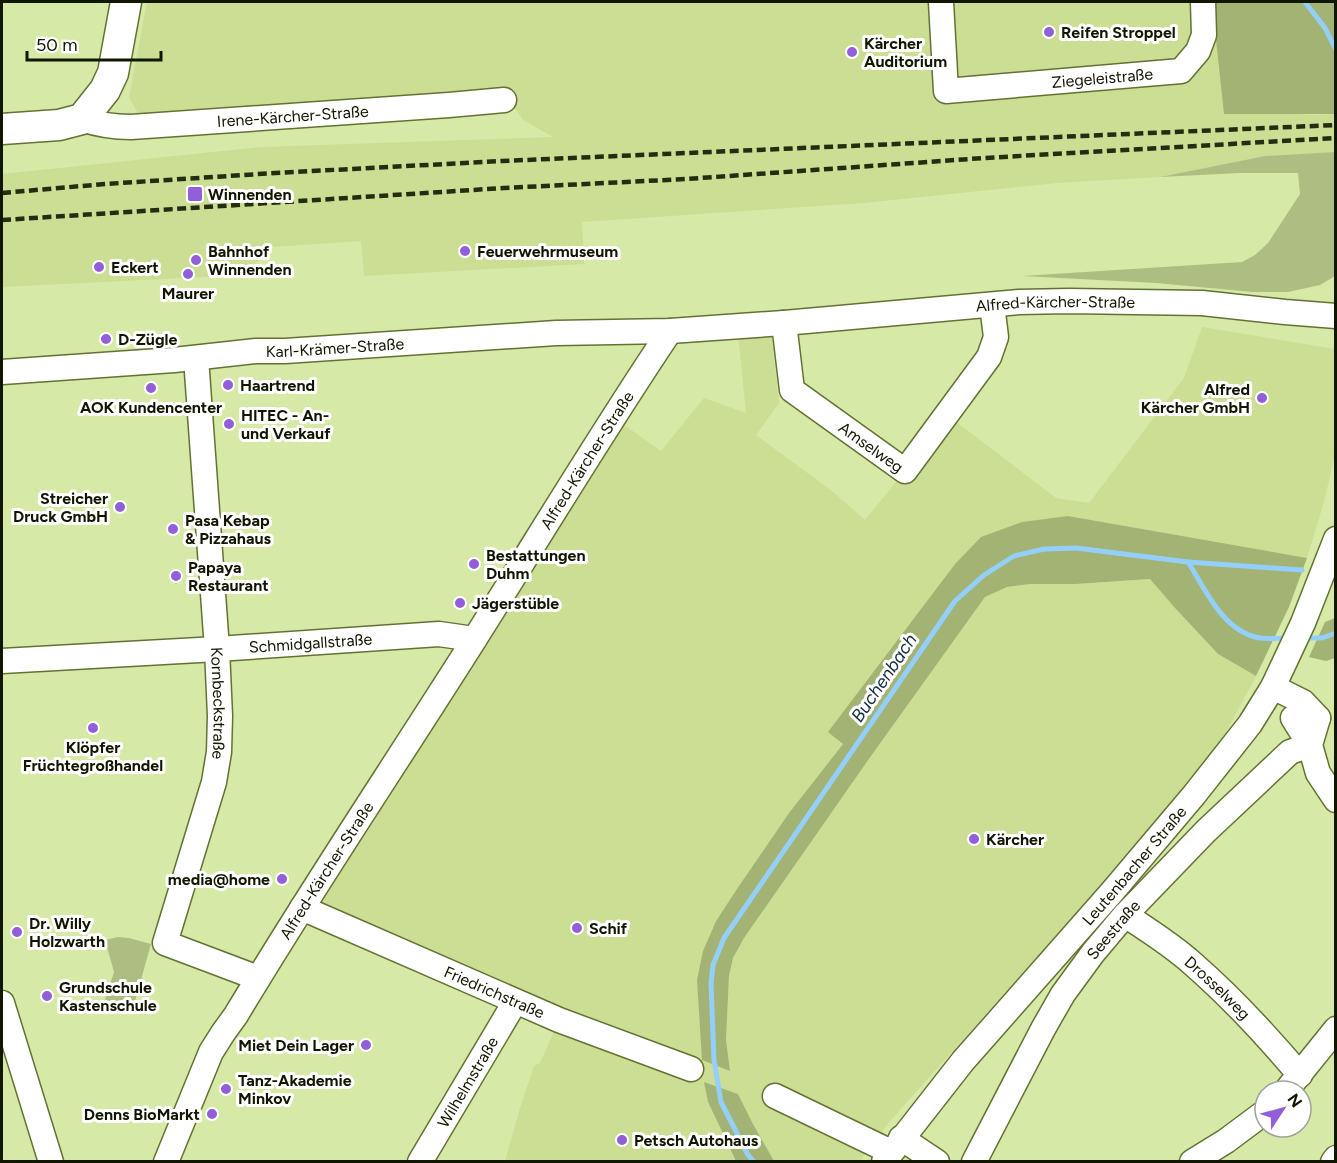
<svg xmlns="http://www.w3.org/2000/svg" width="1337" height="1163" viewBox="0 0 1337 1163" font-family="Figtree,sans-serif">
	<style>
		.built { fill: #cbde94 }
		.green { fill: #aebe83 }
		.forest { fill: #a3b374 }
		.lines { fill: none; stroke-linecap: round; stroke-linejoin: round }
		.stream { stroke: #93cffa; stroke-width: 5 }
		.minor-casing { stroke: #637233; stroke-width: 27 }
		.major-casing { stroke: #637233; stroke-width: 33 }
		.minor { stroke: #fff; stroke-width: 24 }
		.major { stroke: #fff; stroke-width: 30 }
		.rail { stroke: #262c11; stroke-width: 4.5; stroke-dasharray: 9 4.5; stroke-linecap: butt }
		.poi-dot { fill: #925fd8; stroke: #fff; stroke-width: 2 }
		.labels { text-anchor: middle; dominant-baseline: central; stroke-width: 6; stroke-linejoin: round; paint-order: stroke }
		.poi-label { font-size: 16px; font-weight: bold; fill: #111600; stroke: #fff; text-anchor: start }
		.street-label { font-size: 16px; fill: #111600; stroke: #fff }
		.water-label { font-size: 18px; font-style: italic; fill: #112c3e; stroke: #fff }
	</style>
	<rect width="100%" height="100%" fill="#d7e9a6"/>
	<g class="built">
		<path d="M 147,2 L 1212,2 L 1287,113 L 1313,115 L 1336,114 L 1335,152 L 1265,156 L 1160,177 L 1057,183 L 864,203 L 582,222 L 584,264 L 364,276 L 361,241 L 272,247 L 244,275 L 2,287 L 2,174 L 261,147 L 553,137 L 523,120 L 503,90 L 142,120 L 129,98 Z"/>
		<path d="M 1202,327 L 1335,349 L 1335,454 L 1324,502 L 1307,558 L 1068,516 L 981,537 L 955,564 L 829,732 L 843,744 L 789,813 L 716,921 L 703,951 L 730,1071 L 726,1040 L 729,976 L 733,958 L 744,938 L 871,756 L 985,597 L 1007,587 L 1030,584 L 1076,584 L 1150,579 L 1175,608 L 1218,654 L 1256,676 L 1225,734 L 1191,783 L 1103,887 L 991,1008 L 891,1120 L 860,1161 L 774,1161 L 753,1124 L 738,1094 L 705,1082 L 708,1102 L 736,1161 L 505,1161 L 520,1108 L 534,1066 L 540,1063 L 560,1018 L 311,908 L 617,420 L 661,451 L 704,398 L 746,413 L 738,333 L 771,330 L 779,403 L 756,435 L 832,491 L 865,520 L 905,471 L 946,414 L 1056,498 L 1089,503 L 1184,378 Z"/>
	</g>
	<g class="green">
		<path d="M 1335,152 L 1335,276 L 1320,285 L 1288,292 L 1252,292 L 1156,283 L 1022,276 L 1242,262 L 1255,255 L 1268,243 L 1300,194 L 1298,173 L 1240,173 L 1160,177 L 1265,156 Z"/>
		<path d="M 118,937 L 129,938 L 151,944 L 132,1012 L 103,1006 L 114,972 L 105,940 Z"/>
	</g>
	<g class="forest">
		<path d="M 1212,2 L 1335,2 L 1335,114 L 1224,114 Z"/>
		<path d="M 1068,516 L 1307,558 L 1289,607 L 1256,676 L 1218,654 L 1175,608 L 1150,579 L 1076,584 L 1030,584 L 1007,587 L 985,597 L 871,756 L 744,938 L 733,958 L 729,976 L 726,1040 L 730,1071 L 702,1060 L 697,980 L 703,951 L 716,921 L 739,886 L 789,813 L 843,744 L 828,732 L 955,564 L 981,537 L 1022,522 Z"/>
		<path d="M 1335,618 L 1335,658 L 1326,661 L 1309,657 L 1325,622 Z"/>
		<path d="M 704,1082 L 738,1094 L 753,1124 L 774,1161 L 736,1161 L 708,1102 Z"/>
	</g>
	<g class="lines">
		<g class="stream">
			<path d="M 1305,2 L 1325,28 L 1336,50"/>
			<path d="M 1188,562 L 1302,570"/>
			<path d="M 1304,638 L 1322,638 L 1336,633"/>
			<path d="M 754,1162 L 748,1155 L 721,1102 L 714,1060 L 711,984 L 713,965 L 724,938 L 955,601 L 984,575 L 1014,556 L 1044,549 L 1076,548 L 1188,562 C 1206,590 1223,632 1260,638 C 1269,639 1279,638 1288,638"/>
		</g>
		<g class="minor-casing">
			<g id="minor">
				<path id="s1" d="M 941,2 L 946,91 L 1181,71 L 1198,51 L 1204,35 L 1203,2"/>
				<path id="s2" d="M 82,119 C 99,125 113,127 131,127 L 449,105 L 504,100"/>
				<path id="s3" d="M 784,323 L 792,390 L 905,471 L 989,357 L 996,337 L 992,305"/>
				<path id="s4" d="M 196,358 L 217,649 L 220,716 L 219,752 L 214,782 L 165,943 L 258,978"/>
				<path id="s5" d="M 2,372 L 174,360 L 256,351 L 285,351 L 556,333 L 670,331 L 784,323 L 1019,302 L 1069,301 L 1202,303 L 1285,312 L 1336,316"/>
				<path id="s6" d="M 2,661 L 217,649 L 439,634 L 474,639"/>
				<path d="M 1273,687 L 1303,702 L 1318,718"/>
				<path d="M 1318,718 L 1310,745 L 1318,773 L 1336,800"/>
				<path id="s7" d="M 302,908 L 559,1020 L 691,1069"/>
				<path id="s8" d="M 1125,915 C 1148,930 1172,945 1193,964 C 1232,998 1267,1036 1300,1075"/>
				<path d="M 2,1003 L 51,1162"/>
				<path d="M 1286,1091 L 1336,1029"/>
				<path d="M 775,1096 L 891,1152"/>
				<path d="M 901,1138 L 937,1162"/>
				<path id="s9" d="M 166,1162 L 211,1052 L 223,1033 L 236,1015 C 312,888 395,765 474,640 C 539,537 602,432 670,331"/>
				<path id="s10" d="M 420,1162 L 515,1002"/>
				<path id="s11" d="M 884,1162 L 963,1061 L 1112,892 L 1194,795 L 1250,724 L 1273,687 L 1303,623 L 1336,539"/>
				<path id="s12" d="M 974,1162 L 1043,1029 L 1063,994 L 1093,953 L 1125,915 L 1206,831 L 1290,752 L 1310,745 L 1293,718"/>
				<path d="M 1192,1162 L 1226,1141 L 1265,1112"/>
				<path d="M 1333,1162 L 1336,1158"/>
			</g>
		</g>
		<g class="major-casing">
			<path id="major" d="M 2,129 L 59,125 L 82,119 L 105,90 L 113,73 L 126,2"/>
		</g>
		<use href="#minor" class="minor"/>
		<use href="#major" class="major"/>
		<g class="rail">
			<path d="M 2,193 L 105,184 L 275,173 L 502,161 L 1336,125"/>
			<path d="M 2,220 L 504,188 L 686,179 L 984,158 L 1336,138"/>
		</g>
	</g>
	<g class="poi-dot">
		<circle cx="1049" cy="32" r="6"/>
		<circle cx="852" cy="52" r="6"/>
		<rect x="187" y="186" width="16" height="16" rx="3"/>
		<circle cx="465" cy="251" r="6"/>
		<circle cx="196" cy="260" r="6"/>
		<circle cx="99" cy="267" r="6"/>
		<circle cx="188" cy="274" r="6"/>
		<circle cx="106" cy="339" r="6"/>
		<circle cx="228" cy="385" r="6"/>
		<circle cx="151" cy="388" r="6"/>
		<circle cx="1262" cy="398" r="6"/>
		<circle cx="229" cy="424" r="6"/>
		<circle cx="120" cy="507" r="6"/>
		<circle cx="173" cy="529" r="6"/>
		<circle cx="474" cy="564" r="6"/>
		<circle cx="176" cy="576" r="6"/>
		<circle cx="460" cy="603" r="6"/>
		<circle cx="93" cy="728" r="6"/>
		<circle cx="974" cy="839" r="6"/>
		<circle cx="282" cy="879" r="6"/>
		<circle cx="577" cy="928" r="6"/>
		<circle cx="17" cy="932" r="6"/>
		<circle cx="47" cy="996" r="6"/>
		<circle cx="366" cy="1045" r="6"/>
		<circle cx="226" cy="1089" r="6"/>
		<circle cx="212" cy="1114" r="6"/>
		<circle cx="622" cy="1140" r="6"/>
	</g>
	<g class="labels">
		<g class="poi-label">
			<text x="1061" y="32">Reifen Stroppel</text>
			<text x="864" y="43">Kärcher<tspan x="864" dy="18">Auditorium</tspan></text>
			<text x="208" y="194">Winnenden</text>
			<text x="208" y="251">Bahnhof<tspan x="208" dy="18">Winnenden</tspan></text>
			<text x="477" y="251">Feuerwehrmuseum</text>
			<text x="111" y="267">Eckert</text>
			<text x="188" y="293" text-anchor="middle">Maurer</text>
			<text x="118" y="339">D-Zügle</text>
			<text x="240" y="385">Haartrend</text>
			<text x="1250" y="389" text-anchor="end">Alfred<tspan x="1250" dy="18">Kärcher GmbH</tspan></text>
			<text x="151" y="407" text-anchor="middle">AOK Kundencenter</text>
			<text x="241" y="415">HITEC - An-<tspan x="241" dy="18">und Verkauf</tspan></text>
			<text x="108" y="498" text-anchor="end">Streicher<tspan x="108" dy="18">Druck GmbH</tspan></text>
			<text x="185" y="520">Pasa Kebap<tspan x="185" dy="18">&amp; Pizzahaus</tspan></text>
			<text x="486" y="555">Bestattungen<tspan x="486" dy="18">Duhm</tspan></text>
			<text x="188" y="567">Papaya<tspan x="188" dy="18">Restaurant</tspan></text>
			<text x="472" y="603">Jägerstüble</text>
			<text x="93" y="747" text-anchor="middle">Klöpfer<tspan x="93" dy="18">Früchtegroßhandel</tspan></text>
			<text x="986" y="839">Kärcher</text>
			<text x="270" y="879" text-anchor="end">media@home</text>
			<text x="29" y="923">Dr. Willy<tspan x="29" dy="18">Holzwarth</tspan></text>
			<text x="589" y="928">Schif</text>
			<text x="59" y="987">Grundschule<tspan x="59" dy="18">Kastenschule</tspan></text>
			<text x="354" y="1045" text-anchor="end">Miet Dein Lager</text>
			<text x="238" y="1080">Tanz-Akademie<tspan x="238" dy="18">Minkov</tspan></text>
			<text x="200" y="1114" text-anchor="end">Denns BioMarkt</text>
			<text x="634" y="1140">Petsch Autohaus</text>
		</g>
		<g class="street-label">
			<text stroke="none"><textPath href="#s1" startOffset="246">Ziegeleistraße</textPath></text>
			<text stroke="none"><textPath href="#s2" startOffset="212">Irene-Kärcher-Straße</textPath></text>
			<text stroke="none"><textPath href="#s5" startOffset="1056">Alfred-Kärcher-Straße</textPath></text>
			<text stroke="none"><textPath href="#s5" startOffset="334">Karl-Krämer-Straße</textPath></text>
			<text stroke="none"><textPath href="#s3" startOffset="165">Amselweg</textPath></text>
			<text stroke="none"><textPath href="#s9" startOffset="820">Alfred-Kärcher-Straße</textPath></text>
			<text stroke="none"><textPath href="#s6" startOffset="309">Schmidgallstraße</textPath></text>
			<text stroke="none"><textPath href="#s4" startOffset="346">Kornbeckstraße</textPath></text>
			<text stroke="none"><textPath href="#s11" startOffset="388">Leutenbacher Straße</textPath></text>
			<text stroke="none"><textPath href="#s9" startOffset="334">Alfred-Kärcher-Straße</textPath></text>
			<text stroke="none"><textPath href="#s12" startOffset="272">Seestraße</textPath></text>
			<text stroke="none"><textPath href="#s8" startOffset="118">Drosselweg</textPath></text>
			<text stroke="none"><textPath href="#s7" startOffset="210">Friedrichstraße</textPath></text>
			<text stroke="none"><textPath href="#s10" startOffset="93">Wilhelmstraße</textPath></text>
		</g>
		<g class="water-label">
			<text transform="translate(884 678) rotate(-56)">Buchenbach</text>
		</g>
	</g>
	<rect width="1337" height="1163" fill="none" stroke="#111600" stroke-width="6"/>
	<g transform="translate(1283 1109) rotate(54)"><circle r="28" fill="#ffffff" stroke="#a0a299" stroke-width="1.5"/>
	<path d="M0-4.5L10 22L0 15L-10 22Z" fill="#925fd8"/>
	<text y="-9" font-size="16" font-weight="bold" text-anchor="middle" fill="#111600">N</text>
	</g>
	<path d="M27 51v9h134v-9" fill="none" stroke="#111600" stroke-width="3"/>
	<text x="36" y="51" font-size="18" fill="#111600" stroke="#ffffff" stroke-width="4.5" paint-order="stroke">50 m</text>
</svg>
